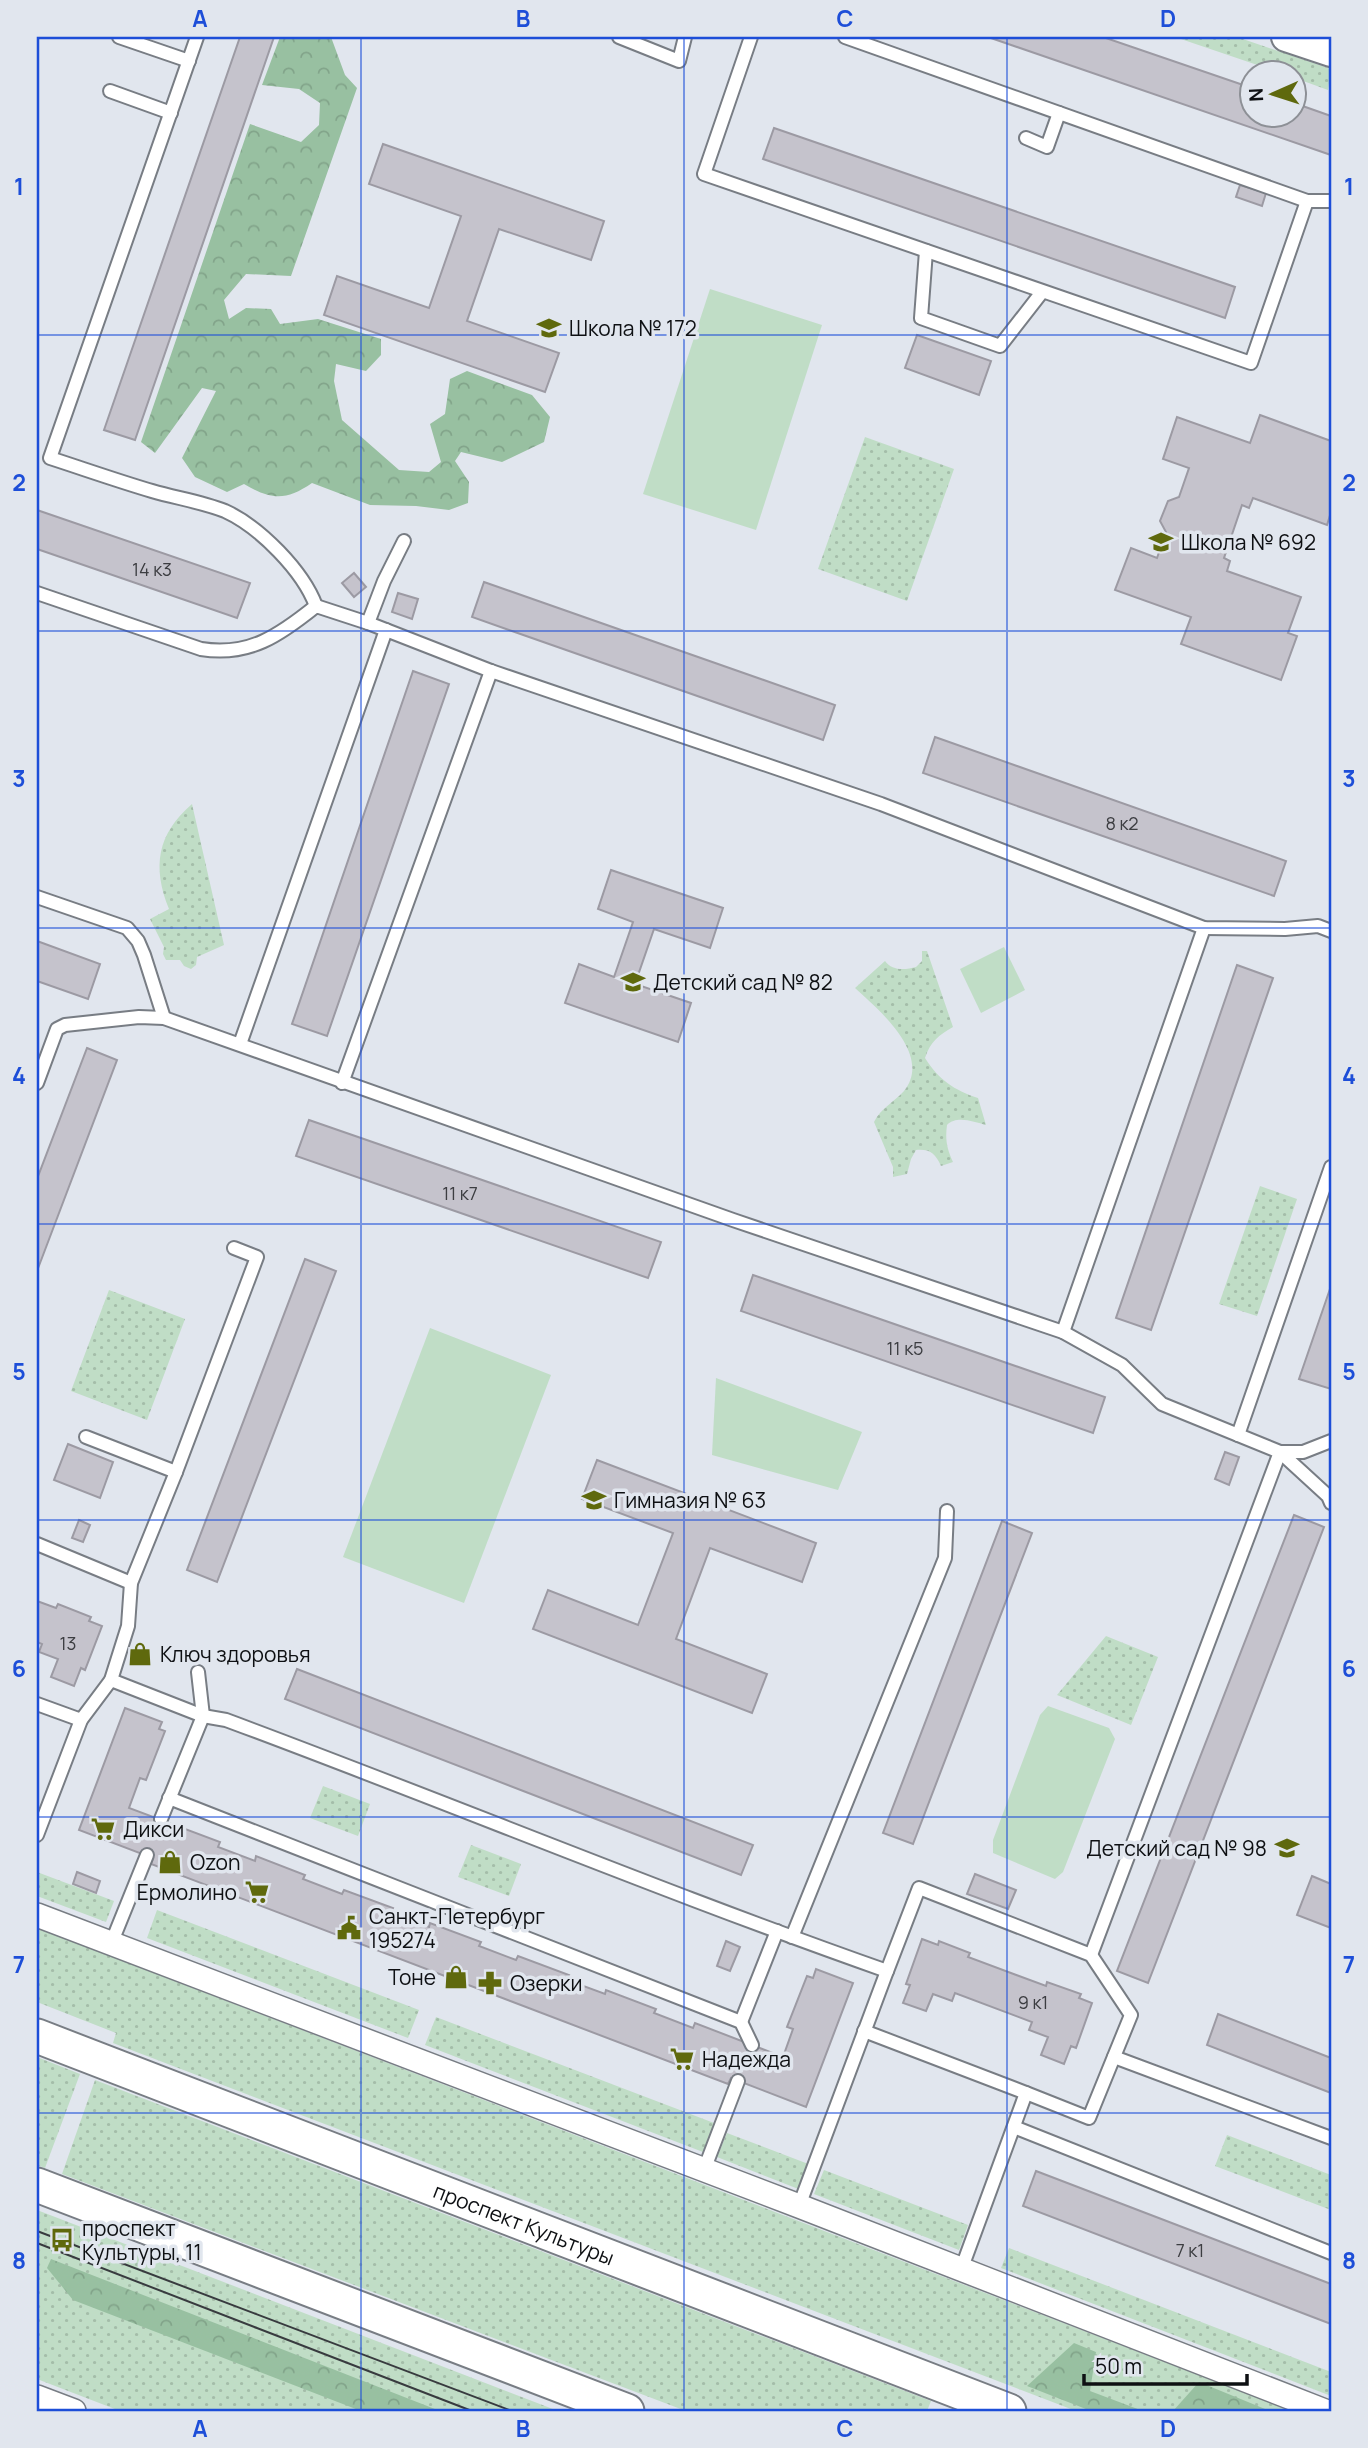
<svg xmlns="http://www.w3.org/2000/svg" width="1368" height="2448" viewBox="0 0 1368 2448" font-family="Manrope,sans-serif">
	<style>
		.grass { fill: url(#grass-dots) }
		.forest { fill: url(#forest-crowns) }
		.pitch { fill: #c0ddc6 }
		.building { fill: #c5c3cc; stroke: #9c9aa3; stroke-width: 2 }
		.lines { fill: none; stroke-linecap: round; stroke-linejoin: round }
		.service-casing { stroke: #787d84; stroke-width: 16 }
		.minor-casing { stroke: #787d84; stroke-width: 26 }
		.tertiary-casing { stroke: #787d84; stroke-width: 32 }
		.secondary-casing { stroke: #787d84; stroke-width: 37 }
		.service { stroke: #fff; stroke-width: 12 }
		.minor { stroke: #fff; stroke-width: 23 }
		.tertiary { stroke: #fff; stroke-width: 28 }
		.secondary { stroke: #fff; stroke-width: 33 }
		.tram { stroke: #383b3f; stroke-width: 2 }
		.grid { fill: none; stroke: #1d4ed8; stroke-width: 2; stroke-opacity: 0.55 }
		.labels { text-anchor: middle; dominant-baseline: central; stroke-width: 7; stroke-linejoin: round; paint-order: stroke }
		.number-label { font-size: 18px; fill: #3c3d41 }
		.poi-label { font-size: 21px; fill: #0e1013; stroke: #e1e6ee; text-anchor: start }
		.street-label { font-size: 21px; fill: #0e1013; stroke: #e1e6ee }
		.neatline { fill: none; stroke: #1d4ed8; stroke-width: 2.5 }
		.grid-label { font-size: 23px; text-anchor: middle; font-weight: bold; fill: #1d4ed8 }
	</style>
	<defs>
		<pattern id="grass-dots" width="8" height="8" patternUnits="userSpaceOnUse" patternTransform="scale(1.75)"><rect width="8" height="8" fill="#c0ddc6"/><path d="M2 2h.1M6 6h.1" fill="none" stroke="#a4bda9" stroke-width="1.8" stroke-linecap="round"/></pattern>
		<pattern id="forest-crowns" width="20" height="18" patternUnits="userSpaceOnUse" patternTransform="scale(1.75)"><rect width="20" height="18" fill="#98c0a1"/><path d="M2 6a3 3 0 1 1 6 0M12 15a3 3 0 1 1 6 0" fill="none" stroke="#82a48a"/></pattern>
	</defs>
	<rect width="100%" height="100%" fill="#e1e6ee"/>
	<g class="grass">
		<path d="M 1175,37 L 1237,37 L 1331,69 L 1328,90 L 1295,78 L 1294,74 L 1281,73 Z"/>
		<path d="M 865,437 L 954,469 L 907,601 L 818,569 Z"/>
		<path d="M 192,804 L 224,945 L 197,957 L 196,965 L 191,969 L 184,966 L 180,960 L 166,960 L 163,954 L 164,947 L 150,919 L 169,909 C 152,867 157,834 192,804 Z"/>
		<path d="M 922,951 L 927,951 L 953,1027 C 939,1035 930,1042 925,1058 C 939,1080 954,1090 978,1098 L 986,1125 C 974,1122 957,1115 947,1125 C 945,1140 947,1149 953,1162 L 941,1166 C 935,1153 930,1149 916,1150 L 911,1159 L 907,1174 L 893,1177 L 893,1167 L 874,1122 C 881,1108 894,1102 904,1091 C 933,1055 879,1010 855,988 L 885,961 C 892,971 905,970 916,967 L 922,961 Z"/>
		<path d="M 1260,1186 L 1297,1199 L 1257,1316 L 1219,1304 Z"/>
		<path d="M 109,1290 L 185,1319 L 147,1420 L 71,1391 Z"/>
		<path d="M 1106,1636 L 1158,1657 L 1131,1725 L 1057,1695 Z"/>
		<path d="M 323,1786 L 370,1804 L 358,1836 L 310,1818 Z"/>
		<path d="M 471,1845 L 521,1864 L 509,1896 L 458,1877 Z"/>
		<path d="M 37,1872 L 114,1901 L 106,1922 L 37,1896 Z"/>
		<path d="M 157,1910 L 419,2010 L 408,2038 L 147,1938 Z"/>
		<path d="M 37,1928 L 1292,2411 L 1076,2411 L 113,2043 L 116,2033 L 37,2002 Z"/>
		<path d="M 436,2017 L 714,2123 L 703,2152 L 425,2045 Z"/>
		<path d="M 37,2057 L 80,2074 L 45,2168 L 37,2165 Z"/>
		<path d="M 95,2080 L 931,2401 L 927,2411 L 686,2411 L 62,2174 Z"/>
		<path d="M 727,2133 L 811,2165 L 801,2190 L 717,2157 Z"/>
		<path d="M 1227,2135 L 1331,2175 L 1331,2210 L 1215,2166 Z"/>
		<path d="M 824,2170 L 968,2225 L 959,2250 L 814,2194 Z"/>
		<path d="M 37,2210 L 558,2411 L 120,2411 L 37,2379 Z"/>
		<path d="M 1009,2248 L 1331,2372 L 1331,2396 L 1001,2268 Z"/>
	</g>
	<g class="forest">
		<path d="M 280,37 L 331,37 L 345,75 L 357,88 L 291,276 L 246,274 L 224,300 L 229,319 L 246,308 L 271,309 L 280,324 L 318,319 L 381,339 L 381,355 L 366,371 L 336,364 L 334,381 L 342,420 L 399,470 L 429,472 L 441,462 L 430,424 L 445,414 L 450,379 L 467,371 L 532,395 L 550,417 L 544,442 L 502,462 L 461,452 L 455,461 L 469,482 L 468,503 L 449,510 L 416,506 L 370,505 L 312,483 C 286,501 271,500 244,484 L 227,492 L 195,477 L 182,458 L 216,391 L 202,388 L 155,453 L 141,442 L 250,124 L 301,142 L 319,125 L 320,103 L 299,89 L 262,85 Z"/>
		<path d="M 51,2259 L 440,2411 L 361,2411 L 73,2300 L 47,2268 Z"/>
		<path d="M 1074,2343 L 1096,2352 L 1090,2391 L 1143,2411 L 1091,2411 L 1027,2386 Z"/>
		<path d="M 1199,2382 L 1270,2411 L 1173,2411 Z"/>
	</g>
	<g class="pitch">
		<path d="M 710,289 L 822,325 L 756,530 L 643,494 Z"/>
		<path d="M 1004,947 L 1025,990 L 981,1013 L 960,969 Z"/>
		<path d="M 430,1328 L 551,1375 L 464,1603 L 343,1557 Z"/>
		<path d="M 716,1378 L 862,1432 L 838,1490 L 712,1455 Z"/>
		<path d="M 1048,1706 L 1109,1728 L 1115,1739 L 1063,1872 L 1055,1879 L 993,1853 L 993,1840 L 1040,1715 Z"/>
	</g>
	<g class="building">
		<path d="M 240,37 L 274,37 L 135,440 L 104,430 Z"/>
		<path d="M 988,37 L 1103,37 L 1252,88 L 1252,116 L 1294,116 L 1294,103 L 1331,116 L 1331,155 Z"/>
		<path d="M 774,128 L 1235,287 L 1225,318 L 763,159 Z"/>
		<path d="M 383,144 L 604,221 L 591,260 L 499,229 L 467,321 L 559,353 L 545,392 L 324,315 L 337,276 L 429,308 L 461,216 L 369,184 Z"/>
		<path d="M 1240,185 L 1266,193 L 1262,206 L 1236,197 Z"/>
		<path d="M 917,335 L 991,361 L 979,395 L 905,368 Z"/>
		<path d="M 1260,415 L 1331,441 L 1331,512 L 1327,525 L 1253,498 L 1249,508 L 1242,505 L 1224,558 L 1230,561 L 1227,571 L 1301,597 L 1288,633 L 1297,636 L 1281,680 L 1181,644 L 1191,617 L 1115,590 L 1131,548 L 1157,558 L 1166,532 L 1160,521 L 1168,501 L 1179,497 L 1189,468 L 1163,459 L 1177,417 L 1250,443 Z"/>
		<path d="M 37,510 L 250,583 L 237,618 L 37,549 Z"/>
		<path d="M 354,573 L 366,587 L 354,597 L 342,583 Z"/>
		<path d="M 484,582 L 835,705 L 823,740 L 472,617 Z"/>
		<path d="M 398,593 L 418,599 L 412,619 L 392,612 Z"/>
		<path d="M 413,671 L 449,684 L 327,1036 L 292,1024 Z"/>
		<path d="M 935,737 L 1286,861 L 1274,896 L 923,773 Z"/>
		<path d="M 611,870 L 723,908 L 710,948 L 654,929 L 635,984 L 691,1003 L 678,1042 L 565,1003 L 579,964 L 614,977 L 633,922 L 598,909 Z"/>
		<path d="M 37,941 L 100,964 L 88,999 L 37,981 Z"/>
		<path d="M 1237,965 L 1273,978 L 1151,1330 L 1116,1318 Z"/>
		<path d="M 87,1048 L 117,1060 L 37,1271 L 37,1179 Z"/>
		<path d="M 309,1120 L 661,1242 L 648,1278 L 296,1156 Z"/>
		<path d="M 305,1259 L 336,1271 L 217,1582 L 187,1570 Z"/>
		<path d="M 753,1275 L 1105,1397 L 1093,1433 L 741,1311 Z"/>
		<path d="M 1331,1286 L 1331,1389 L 1299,1379 Z"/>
		<path d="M 68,1444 L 113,1462 L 100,1498 L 54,1480 Z"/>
		<path d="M 1225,1452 L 1239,1457 L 1229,1485 L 1215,1479 Z"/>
		<path d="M 597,1460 L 816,1543 L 802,1582 L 710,1548 L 676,1639 L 767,1674 L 752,1713 L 533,1629 L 548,1590 L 638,1625 L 673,1533 L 582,1499 Z"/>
		<path d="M 1294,1515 L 1324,1527 L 1148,1983 L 1117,1971 Z"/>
		<path d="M 79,1520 L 90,1525 L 83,1542 L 72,1538 Z"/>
		<path d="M 1002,1521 L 1032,1533 L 913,1844 L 883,1833 Z"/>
		<path d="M 37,1601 L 56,1608 L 58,1604 L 91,1617 L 89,1621 L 102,1626 L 85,1670 L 81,1668 L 74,1686 L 51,1677 L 58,1659 L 39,1652 L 42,1644 L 37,1642 Z"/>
		<circle cx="140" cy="1654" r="7"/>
		<path d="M 297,1669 L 753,1845 L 741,1875 L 285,1699 Z"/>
		<path d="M 125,1708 L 162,1722 L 159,1729 L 165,1731 L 146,1780 L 140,1778 L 129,1808 L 220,1842 L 218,1847 L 255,1861 L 256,1856 L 305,1875 L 303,1879 L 342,1894 L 344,1890 L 393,1908 L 391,1913 L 429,1927 L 430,1923 L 481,1942 L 479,1946 L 516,1960 L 518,1956 L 569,1975 L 567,1980 L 605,1994 L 606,1990 L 656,2009 L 654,2013 L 693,2028 L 695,2023 L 783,2057 L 793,2029 L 787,2027 L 807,1976 L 813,1978 L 816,1969 L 853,1983 L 806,2107 L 731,2078 L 728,2084 L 151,1864 L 153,1858 L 79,1830 Z"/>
		<path d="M 77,1872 L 100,1881 L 96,1893 L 73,1884 Z"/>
		<path d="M 975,1874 L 1016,1890 L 1008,1909 L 967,1894 Z"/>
		<path d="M 1312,1876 L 1331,1884 L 1331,1928 L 1297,1915 Z"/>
		<path d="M 922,1939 L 938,1945 L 939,1941 L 970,1953 L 968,1957 L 1046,1986 L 1047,1982 L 1081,1994 L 1079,1998 L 1092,2003 L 1076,2048 L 1071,2046 L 1064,2064 L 1041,2055 L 1048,2037 L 1029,2030 L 1032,2022 L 955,1993 L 952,2001 L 933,1994 L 926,2011 L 903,2003 L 910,1985 L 906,1984 Z"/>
		<path d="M 726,1941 L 740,1947 L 730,1971 L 717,1966 Z"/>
		<path d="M 1218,2014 L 1331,2058 L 1331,2093 L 1207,2045 Z"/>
		<path d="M 1036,2171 L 1331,2284 L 1331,2324 L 1023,2206 Z"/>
	</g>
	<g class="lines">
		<g class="service-casing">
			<g id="service">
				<path d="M 119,37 L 189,61"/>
				<path d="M 197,37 L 50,458 C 84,469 118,481 152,491 C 176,498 202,502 225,511 C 260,527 303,571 316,606"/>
				<path d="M 619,37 L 679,61 L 685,37"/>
				<path d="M 751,37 L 704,174 L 1251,363 L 1307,201"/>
				<path d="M 845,37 L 1307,201 L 1331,201"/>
				<path d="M 110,91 L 171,113"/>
				<path d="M 1026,138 L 1047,147 L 1059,113"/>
				<path d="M 926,251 L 921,318 L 1000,346 L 1042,292"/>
				<path d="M 37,593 L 201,649 C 249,657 280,635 316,606 L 368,623 L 491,671 L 881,804 L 1204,928 L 1285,929 L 1318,926 L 1331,931"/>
				<path d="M 368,623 L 384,581 L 404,541"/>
				<path d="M 37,897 L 127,928 L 138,941 L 144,955 L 164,1018"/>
				<path d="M 240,1044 L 386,630"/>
				<path d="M 37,1083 L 57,1029 L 65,1025 L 139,1017 L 164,1018 L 733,1220 L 1063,1332 L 1122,1365 L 1162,1404 L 1280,1452 L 1328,1496 L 1331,1503"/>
				<path d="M 342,1083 L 491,671"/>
				<path d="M 1063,1332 L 1204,928"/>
				<path d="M 1238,1435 L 1331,1167"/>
				<path d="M 86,1437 L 176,1472"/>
				<path d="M 37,1544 L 131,1583"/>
				<path d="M 111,1680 L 203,1716 L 226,1720 C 447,1802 665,1893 887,1971 L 799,2206"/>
				<path d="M 37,1704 L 81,1720"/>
				<path d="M 169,1798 L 741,2022 L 752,2045"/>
				<path d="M 161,1819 L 203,1716 L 198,1672"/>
				<path d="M 37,1835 L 81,1720 L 111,1680 L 128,1626 L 131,1583 L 176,1472 L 257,1257 L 234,1248"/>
				<path d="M 792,1937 L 945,1558 L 947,1511"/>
				<path d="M 111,1944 L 147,1855"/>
				<path d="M 1091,1955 L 1280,1452 L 1303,1452 L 1331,1441"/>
				<path d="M 887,1971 L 919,1888 L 1091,1955 L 1131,2015 L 1089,2118 L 1026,2093"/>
				<path d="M 741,2022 L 777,1931"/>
				<path d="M 864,2031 L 1026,2093 L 961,2270"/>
				<path d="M 1114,2057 L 1331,2138"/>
				<path d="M 1014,2127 L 1331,2253"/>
				<path d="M 704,2170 L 738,2081"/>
			</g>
		</g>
		<g class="minor-casing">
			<g id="minor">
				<path d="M 37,1915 L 799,2206 L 1325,2411"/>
				<path d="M 37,2397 L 74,2411"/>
			</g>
		</g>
		<g class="tertiary-casing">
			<path id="tertiary" d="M 1286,37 L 1331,52"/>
		</g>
		<g class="secondary-casing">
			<g id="secondary">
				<path id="s1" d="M 37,2036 L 1009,2411"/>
				<path d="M 37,2185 L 627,2411"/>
			</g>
		</g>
		<use href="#service" class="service"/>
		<use href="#minor" class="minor"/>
		<use href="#tertiary" class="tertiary"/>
		<use href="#secondary" class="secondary"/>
		<g class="tram">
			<path d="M 37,2231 L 512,2411"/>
			<path d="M 37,2243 L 472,2411"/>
		</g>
	</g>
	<path class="grid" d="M 361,37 L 361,2411M 684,37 L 684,2411M 1007,37 L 1007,2411M 37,335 L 1331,335M 37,631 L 1331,631M 37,928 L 1331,928M 37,1224 L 1331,1224M 37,1520 L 1331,1520M 37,1817 L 1331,1817M 37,2113 L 1331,2113"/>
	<defs>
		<g id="school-bare" transform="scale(1.89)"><path d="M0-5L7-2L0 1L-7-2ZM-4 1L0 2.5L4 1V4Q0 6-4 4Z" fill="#5f690d" stroke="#e1e6ee" stroke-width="2.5" paint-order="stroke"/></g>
		<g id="shop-bare" transform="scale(1.89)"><path d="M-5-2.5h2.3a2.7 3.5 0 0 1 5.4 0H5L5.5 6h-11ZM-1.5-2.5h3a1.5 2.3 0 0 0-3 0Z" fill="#5f690d" stroke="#e1e6ee" stroke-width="2.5" paint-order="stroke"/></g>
		<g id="supermarket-bare" transform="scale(1.89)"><path d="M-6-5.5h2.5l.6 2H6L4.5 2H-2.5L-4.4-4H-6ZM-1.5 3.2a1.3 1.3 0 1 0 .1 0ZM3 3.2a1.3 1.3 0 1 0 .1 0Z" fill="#5f690d" stroke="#e1e6ee" stroke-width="2.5" paint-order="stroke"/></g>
		<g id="civic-bare" transform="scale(1.89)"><path d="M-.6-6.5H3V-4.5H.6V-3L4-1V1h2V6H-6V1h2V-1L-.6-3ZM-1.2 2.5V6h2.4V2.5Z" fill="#5f690d" stroke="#e1e6ee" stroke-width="2.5" paint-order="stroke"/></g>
		<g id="pharmacy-bare" transform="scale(1.89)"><path d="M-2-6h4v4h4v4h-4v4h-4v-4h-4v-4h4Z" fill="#5f690d" stroke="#e1e6ee" stroke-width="2.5" paint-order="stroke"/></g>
		<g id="bus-bare" transform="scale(1.89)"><path d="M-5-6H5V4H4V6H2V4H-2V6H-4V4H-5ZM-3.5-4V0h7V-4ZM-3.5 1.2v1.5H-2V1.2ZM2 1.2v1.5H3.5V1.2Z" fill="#5f690d" stroke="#e1e6ee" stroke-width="2.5" paint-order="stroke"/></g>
	</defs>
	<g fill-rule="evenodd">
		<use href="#school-bare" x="549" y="328"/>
		<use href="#school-bare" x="1161" y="542"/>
		<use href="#school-bare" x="633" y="982"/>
		<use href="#school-bare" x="594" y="1500"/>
		<use href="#shop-bare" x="140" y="1654"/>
		<use href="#supermarket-bare" x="103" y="1829"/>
		<use href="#school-bare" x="1287" y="1848"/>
		<use href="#shop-bare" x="170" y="1862"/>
		<use href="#supermarket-bare" x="257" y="1892"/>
		<use href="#civic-bare" x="349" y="1928"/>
		<use href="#shop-bare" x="456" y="1977"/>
		<use href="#pharmacy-bare" x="490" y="1983"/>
		<use href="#supermarket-bare" x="682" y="2059"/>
		<use href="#bus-bare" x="62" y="2240"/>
	</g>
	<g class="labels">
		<g class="number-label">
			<text x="152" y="569">14 к3</text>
			<text x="1122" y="823">8 к2</text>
			<text x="460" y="1193">11 к7</text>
			<text x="905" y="1348">11 к5</text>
			<text x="68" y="1643">13</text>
			<text x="1033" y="2002">9 к1</text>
			<text x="1190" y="2250">7 к1</text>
		</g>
		<g class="poi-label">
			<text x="569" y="328">Школа № 172</text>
			<text x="1181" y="542">Школа № 692</text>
			<text x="653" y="982">Детский сад № 82</text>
			<text x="614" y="1500">Гимназия № 63</text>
			<text x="160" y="1654">Ключ здоровья</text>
			<text x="123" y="1829">Дикси</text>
			<text x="1267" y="1848" text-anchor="end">Детский сад № 98</text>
			<text x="190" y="1862">Ozon</text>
			<text x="237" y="1892" text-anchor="end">Ермолино</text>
			<text x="369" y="1916">Санкт-Петербург<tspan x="369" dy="24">195274</tspan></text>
			<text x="436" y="1977" text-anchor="end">Тоне</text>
			<text x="510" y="1983">Озерки</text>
			<text x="702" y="2059">Надежда</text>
			<text x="82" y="2228">проспект<tspan x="82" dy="24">Культуры, 11</tspan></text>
		</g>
		<g class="street-label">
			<text stroke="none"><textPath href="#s1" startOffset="522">проспект Культуры</textPath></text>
		</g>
	</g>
	<rect width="1368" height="2448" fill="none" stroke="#e1e6ee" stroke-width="77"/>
	<g transform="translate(1273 94) rotate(267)"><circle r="33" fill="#e1e6ee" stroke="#8d9096" stroke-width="2"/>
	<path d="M0-5L12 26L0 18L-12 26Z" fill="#5f690d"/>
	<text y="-10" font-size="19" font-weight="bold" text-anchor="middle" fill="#0e1013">N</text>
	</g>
	<path d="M1084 2374v10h163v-10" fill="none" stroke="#0e1013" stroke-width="3.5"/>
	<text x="1095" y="2374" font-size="21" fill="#0e1013" stroke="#e1e6ee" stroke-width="5" paint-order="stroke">50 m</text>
	<rect x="38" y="38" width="1292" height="2372" class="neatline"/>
	<g class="grid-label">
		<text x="200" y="27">A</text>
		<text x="523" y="27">B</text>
		<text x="845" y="27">C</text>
		<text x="1168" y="27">D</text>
		<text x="19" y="195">1</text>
		<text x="1349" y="195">1</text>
		<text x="19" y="491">2</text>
		<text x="1349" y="491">2</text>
		<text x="19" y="787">3</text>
		<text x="1349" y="787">3</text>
		<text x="19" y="1084">4</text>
		<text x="1349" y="1084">4</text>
		<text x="19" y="1380">5</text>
		<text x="1349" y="1380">5</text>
		<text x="19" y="1677">6</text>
		<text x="1349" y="1677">6</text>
		<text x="19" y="1973">7</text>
		<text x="1349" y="1973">7</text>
		<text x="19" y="2269">8</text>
		<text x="1349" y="2269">8</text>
		<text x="200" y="2437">A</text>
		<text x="523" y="2437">B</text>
		<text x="845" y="2437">C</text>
		<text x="1168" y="2437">D</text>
	</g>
</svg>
